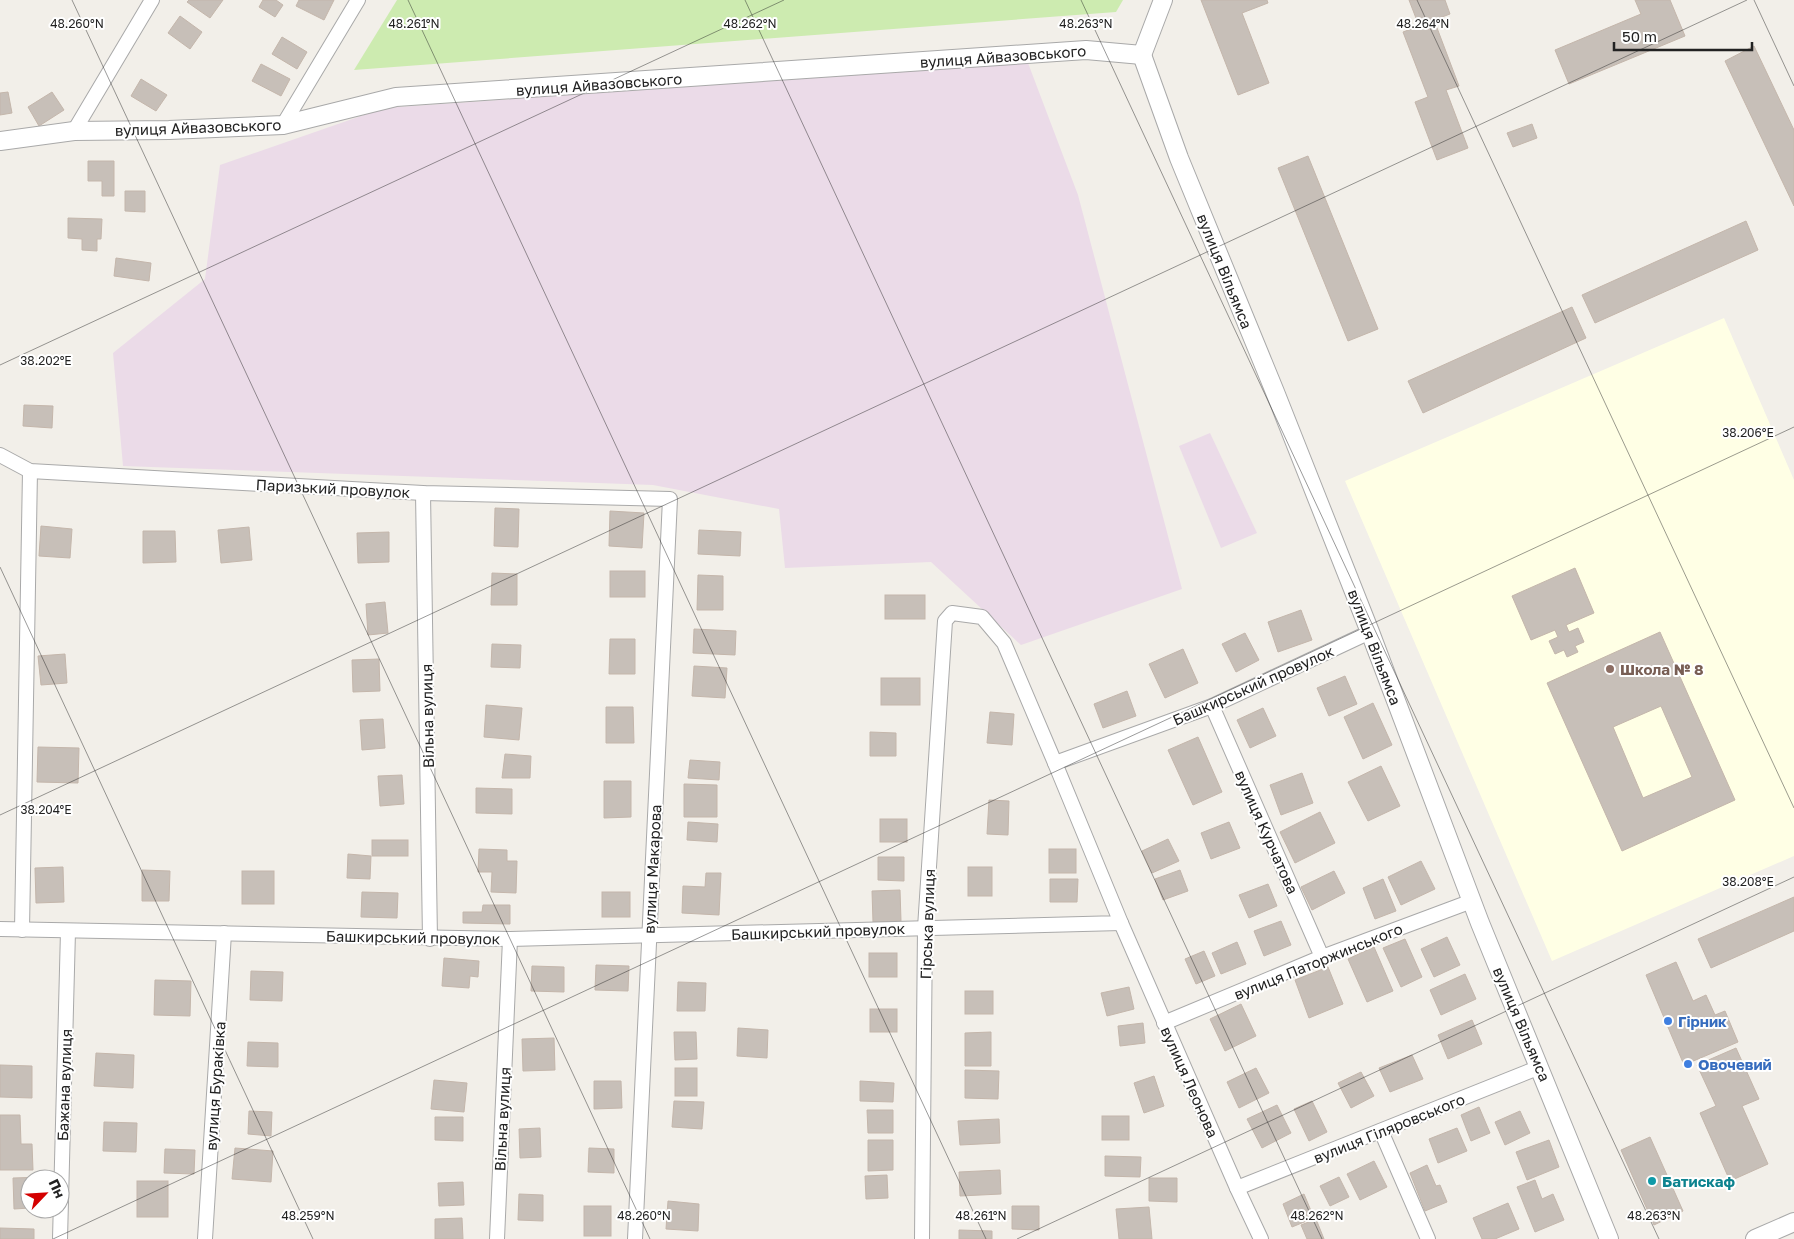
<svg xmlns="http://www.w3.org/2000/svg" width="1794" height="1239" viewBox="0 0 1794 1239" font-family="'Golos Text',sans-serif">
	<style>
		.industrial { fill: #ebdbe8 }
		.education { fill: #ffffe5 }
		.grass { fill: #cdebb0 }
		.building { fill: #c7bfb8; stroke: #c4b6ab; fill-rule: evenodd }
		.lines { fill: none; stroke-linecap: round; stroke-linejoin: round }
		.minor-casing { stroke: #a9a9a9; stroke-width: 16 }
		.tertiary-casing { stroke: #a9a9a9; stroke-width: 20 }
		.minor { stroke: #fff; stroke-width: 14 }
		.tertiary { stroke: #fff; stroke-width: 18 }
		.ticks { fill: none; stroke: #222; stroke-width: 1; stroke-opacity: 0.45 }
		.education-dot { fill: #8d6e63; stroke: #fff; stroke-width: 2 }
		.shop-dot { fill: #3f7fe0; stroke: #fff; stroke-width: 2 }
		.culture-dot { fill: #0f9aa8; stroke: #fff; stroke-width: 2 }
		.labels { text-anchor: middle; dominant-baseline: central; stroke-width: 4; stroke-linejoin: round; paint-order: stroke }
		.street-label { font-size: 15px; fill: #222; stroke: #fff }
		.education-label { font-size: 15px; font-weight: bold; fill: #785e54; stroke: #fff; text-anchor: start }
		.shop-label { font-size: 15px; font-weight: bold; fill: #366cbe; stroke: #fff; text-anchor: start }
		.culture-label { font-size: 15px; font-weight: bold; fill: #0d838f; stroke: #fff; text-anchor: start }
		.ticks-label { font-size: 12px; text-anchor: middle; fill: #222; stroke: #fff; stroke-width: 4; stroke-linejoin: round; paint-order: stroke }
	</style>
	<rect width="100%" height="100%" fill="#f2efe9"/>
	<g class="industrial">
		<path d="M 1028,63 L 1078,195 L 1182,589 L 1021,645 L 931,562 L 785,568 L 779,509 L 653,485 L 123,466 L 113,353 L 205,279 L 220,165 L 384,108 Z"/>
		<path d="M 1210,433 L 1257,533 L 1221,548 L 1179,446 Z"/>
	</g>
	<path class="education" d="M 1724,318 L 1794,480 L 1794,856 L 1552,961 L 1345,481 Z"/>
	<path class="grass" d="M 397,0 L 1123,0 L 1116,12 L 354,70 Z"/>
	<g class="building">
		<path d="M 189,0 L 223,0 L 210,18 L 187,2 Z"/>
		<path d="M 263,0 L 276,0 L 283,5 L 275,17 L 259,7 Z"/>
		<path d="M 299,0 L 334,0 L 324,20 L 296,6 Z"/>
		<path d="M 1201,0 L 1267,0 L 1268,3 L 1242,13 L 1269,83 L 1238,95 Z"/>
		<path d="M 1409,0 L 1445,0 L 1450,14 L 1434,20 L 1459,86 L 1446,90 L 1468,148 L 1437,160 L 1415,102 L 1428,97 L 1403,32 L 1419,26 Z"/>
		<path d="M 1635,0 L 1670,0 L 1685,36 L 1569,84 L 1555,50 L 1641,14 Z"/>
		<path d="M 180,16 L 202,32 L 190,49 L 168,33 Z"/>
		<path d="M 282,37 L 307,52 L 297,69 L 272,54 Z"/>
		<path d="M 1754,46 L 1794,130 L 1794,206 L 1725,61 Z"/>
		<path d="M 261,64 L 290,79 L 281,96 L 252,81 Z"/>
		<path d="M 141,79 L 167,95 L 156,111 L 131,96 Z"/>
		<path d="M 8,92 L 12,113 L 0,115 L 0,93 Z"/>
		<path d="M 52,92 L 64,110 L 39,126 L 28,107 Z"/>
		<path d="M 1532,124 L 1537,138 L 1513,147 L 1507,133 Z"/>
		<path d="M 1308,156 L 1378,329 L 1348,341 L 1278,168 Z"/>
		<path d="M 88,161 L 114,161 L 114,196 L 102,196 L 102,181 L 88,181 Z"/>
		<path d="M 125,191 L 145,191 L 145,212 L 125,211 Z"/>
		<path d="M 68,218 L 102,219 L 101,239 L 97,239 L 97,251 L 82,250 L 82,239 L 68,238 Z"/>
		<path d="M 1746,221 L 1758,250 L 1595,323 L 1582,295 Z"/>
		<path d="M 116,258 L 151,263 L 149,281 L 114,276 Z"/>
		<path d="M 1572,307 L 1586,338 L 1423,413 L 1408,381 Z"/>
		<path d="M 24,405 L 53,406 L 52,428 L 23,426 Z"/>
		<path d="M 495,508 L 519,509 L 518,547 L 494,546 Z"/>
		<path d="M 610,511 L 644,513 L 642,548 L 609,546 Z"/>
		<path d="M 41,526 L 72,529 L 70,558 L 39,556 Z"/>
		<path d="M 249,527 L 252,560 L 221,563 L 218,530 Z"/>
		<path d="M 699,530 L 741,532 L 740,556 L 698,554 Z"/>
		<path d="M 143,531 L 175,531 L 176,562 L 143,563 Z"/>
		<path d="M 389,532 L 389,562 L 358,563 L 357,533 Z"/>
		<path d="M 1575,568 L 1594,613 L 1566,625 L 1569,632 L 1578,628 L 1584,642 L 1575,646 L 1578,652 L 1567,657 L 1564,650 L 1555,654 L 1549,641 L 1558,637 L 1555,630 L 1531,640 L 1512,596 Z"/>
		<rect x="610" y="571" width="35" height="26"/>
		<path d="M 492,573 L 517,574 L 517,605 L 491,605 Z"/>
		<path d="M 698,575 L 723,576 L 723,610 L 697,610 Z"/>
		<rect x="885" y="595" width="40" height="24"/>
		<path d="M 385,602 L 388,633 L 368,635 L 366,604 Z"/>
		<path d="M 1301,610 L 1312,640 L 1278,652 L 1268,622 Z"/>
		<path d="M 694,629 L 736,631 L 735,655 L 693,653 Z"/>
		<path d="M 1660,632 L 1735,800 L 1622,851 L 1547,683 ZM 1661,706 L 1692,777 L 1643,798 L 1613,727 Z"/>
		<path d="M 1245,633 L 1259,660 L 1236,672 L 1222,644 Z"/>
		<path d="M 610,639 L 635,639 L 635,674 L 609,674 Z"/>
		<path d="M 492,644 L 521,645 L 520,668 L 491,667 Z"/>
		<path d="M 1183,649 L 1198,683 L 1165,698 L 1149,664 Z"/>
		<path d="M 65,654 L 67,683 L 41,685 L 38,656 Z"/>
		<path d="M 379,659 L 380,691 L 353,692 L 352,660 Z"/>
		<path d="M 694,666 L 727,668 L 725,698 L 692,696 Z"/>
		<path d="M 1345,676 L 1357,704 L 1329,716 L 1317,688 Z"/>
		<rect x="881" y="678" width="39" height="27"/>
		<path d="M 1127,691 L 1136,716 L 1103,728 L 1094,704 Z"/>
		<path d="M 1373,703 L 1392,745 L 1363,759 L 1344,717 Z"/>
		<path d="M 486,705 L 522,708 L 519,740 L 484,737 Z"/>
		<path d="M 606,707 L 633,707 L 634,743 L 606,743 Z"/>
		<path d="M 1263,708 L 1276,736 L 1250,748 L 1237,720 Z"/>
		<path d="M 990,712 L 1014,714 L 1012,745 L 987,743 Z"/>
		<path d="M 383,719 L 385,748 L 362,750 L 360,720 Z"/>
		<path d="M 870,732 L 896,733 L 896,756 L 870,756 Z"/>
		<path d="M 1198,737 L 1222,792 L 1193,805 L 1168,750 Z"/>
		<path d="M 38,747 L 79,748 L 78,783 L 37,782 Z"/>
		<path d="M 505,754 L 531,756 L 530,778 L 502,778 Z"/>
		<path d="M 690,760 L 720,762 L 719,780 L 688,778 Z"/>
		<path d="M 1381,766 L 1400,806 L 1368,821 L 1348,782 Z"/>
		<path d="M 1302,773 L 1313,803 L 1281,815 L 1270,785 Z"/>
		<path d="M 402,775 L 404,804 L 380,806 L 378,776 Z"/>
		<path d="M 604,781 L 631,781 L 631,817 L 604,818 Z"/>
		<path d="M 684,784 L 717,785 L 717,817 L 684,817 Z"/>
		<path d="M 476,788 L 512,789 L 512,814 L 476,813 Z"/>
		<path d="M 989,800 L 1009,801 L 1008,835 L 987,834 Z"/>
		<path d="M 1320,812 L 1335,843 L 1295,863 L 1280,832 Z"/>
		<rect x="880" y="819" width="27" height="23"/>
		<path d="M 688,822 L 718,824 L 717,842 L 687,840 Z"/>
		<path d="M 1229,822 L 1240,848 L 1211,859 L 1201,833 Z"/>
		<path d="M 1168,839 L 1179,861 L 1152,873 L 1142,851 Z"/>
		<rect x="372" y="840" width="36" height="16"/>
		<path d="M 479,849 L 507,850 L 507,861 L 517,861 L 516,893 L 491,892 L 492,872 L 478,872 Z"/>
		<rect x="1049" y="849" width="27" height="24"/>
		<path d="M 348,854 L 371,856 L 370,879 L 347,878 Z"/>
		<path d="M 878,857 L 904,857 L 904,881 L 878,880 Z"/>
		<path d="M 1421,861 L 1435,889 L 1401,905 L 1388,877 Z"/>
		<path d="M 63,867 L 64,902 L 36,903 L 35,868 Z"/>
		<rect x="968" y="867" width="24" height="29"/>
		<path d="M 142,870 L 170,871 L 169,901 L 142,901 Z"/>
		<path d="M 1180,870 L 1188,891 L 1163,900 L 1155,879 Z"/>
		<rect x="242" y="871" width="32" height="33"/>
		<path d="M 1334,871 L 1345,893 L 1312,910 L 1301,887 Z"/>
		<path d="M 706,873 L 721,873 L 719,915 L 682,913 L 683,886 L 705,887 Z"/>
		<path d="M 1050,879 L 1078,879 L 1077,902 L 1050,902 Z"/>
		<path d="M 1383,879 L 1396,911 L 1375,919 L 1363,888 Z"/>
		<path d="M 1268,884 L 1277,906 L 1249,918 L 1239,895 Z"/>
		<path d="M 900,890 L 901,921 L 873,922 L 872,891 Z"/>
		<path d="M 362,892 L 398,893 L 397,918 L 361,917 Z"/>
		<rect x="602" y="892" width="28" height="25"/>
		<path d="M 1794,897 L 1794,931 L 1711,968 L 1698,939 Z"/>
		<path d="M 483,905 L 510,905 L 510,924 L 463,923 L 463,912 L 482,912 Z"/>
		<path d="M 1281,921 L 1291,945 L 1264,956 L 1254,931 Z"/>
		<path d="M 1447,937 L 1460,965 L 1434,977 L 1421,949 Z"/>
		<path d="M 1405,939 L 1422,977 L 1401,987 L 1383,948 Z"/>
		<path d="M 1237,942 L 1246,964 L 1221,974 L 1212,953 Z"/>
		<path d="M 1374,947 L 1393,991 L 1367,1002 L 1348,959 Z"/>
		<path d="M 1204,951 L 1215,976 L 1196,984 L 1185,959 Z"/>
		<rect x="869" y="953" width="28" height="24"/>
		<path d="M 444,958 L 479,961 L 478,977 L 470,976 L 469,988 L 442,986 Z"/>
		<path d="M 1676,962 L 1693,1001 L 1706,995 L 1715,1015 L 1725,1011 L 1738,1042 L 1684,1065 L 1646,975 Z"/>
		<path d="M 596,965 L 629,966 L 628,991 L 595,990 Z"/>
		<path d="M 532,966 L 564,967 L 564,992 L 531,991 Z"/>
		<path d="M 1328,967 L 1343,1004 L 1309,1018 L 1295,980 Z"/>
		<path d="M 251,971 L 283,972 L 282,1001 L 250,1000 Z"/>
		<path d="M 1465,974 L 1476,999 L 1441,1015 L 1430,990 Z"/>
		<path d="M 155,980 L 191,981 L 190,1016 L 154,1015 Z"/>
		<path d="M 678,982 L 706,983 L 705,1011 L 677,1011 Z"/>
		<path d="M 1129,987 L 1134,1009 L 1107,1016 L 1101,993 Z"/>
		<rect x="965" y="991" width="28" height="23"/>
		<path d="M 1241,1004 L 1256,1036 L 1225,1051 L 1210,1019 Z"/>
		<rect x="870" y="1009" width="27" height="23"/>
		<path d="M 1472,1020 L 1482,1044 L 1448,1059 L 1438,1035 Z"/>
		<path d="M 1143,1023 L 1145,1043 L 1120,1046 L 1118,1026 Z"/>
		<path d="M 738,1028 L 768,1030 L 767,1058 L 737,1056 Z"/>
		<path d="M 674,1032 L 696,1032 L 697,1059 L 675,1060 Z"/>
		<path d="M 991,1032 L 991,1066 L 965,1066 L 965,1033 Z"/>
		<path d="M 554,1038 L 555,1070 L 523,1071 L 522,1039 Z"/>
		<path d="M 248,1042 L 278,1043 L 278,1067 L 247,1066 Z"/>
		<path d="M 1736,1048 L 1759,1099 L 1742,1106 L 1768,1164 L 1730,1181 L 1700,1113 L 1716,1106 L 1697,1065 Z"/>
		<path d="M 96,1053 L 134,1055 L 133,1088 L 94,1086 Z"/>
		<path d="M 1412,1055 L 1423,1079 L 1390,1092 L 1379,1068 Z"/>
		<path d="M 0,1065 L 32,1066 L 32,1098 L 0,1097 Z"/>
		<rect x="675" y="1068" width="22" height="28"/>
		<path d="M 1256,1068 L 1269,1093 L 1239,1108 L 1227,1082 Z"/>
		<path d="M 965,1070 L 999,1071 L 998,1099 L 965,1098 Z"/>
		<path d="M 1361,1072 L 1374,1096 L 1351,1108 L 1338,1083 Z"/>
		<path d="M 1154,1076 L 1164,1106 L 1144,1113 L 1134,1083 Z"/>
		<path d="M 434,1080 L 467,1083 L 464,1112 L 431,1109 Z"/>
		<path d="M 594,1081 L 621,1081 L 622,1108 L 594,1109 Z"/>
		<path d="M 860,1081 L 894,1083 L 893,1102 L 860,1101 Z"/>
		<path d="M 674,1101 L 704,1102 L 702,1129 L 672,1127 Z"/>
		<path d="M 1312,1101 L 1327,1132 L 1309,1141 L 1294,1109 Z"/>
		<path d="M 1277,1105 L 1291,1133 L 1262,1148 L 1247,1119 Z"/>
		<path d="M 1479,1107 L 1490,1133 L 1471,1141 L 1461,1115 Z"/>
		<path d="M 867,1110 L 893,1110 L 893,1133 L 868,1133 Z"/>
		<path d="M 249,1111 L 272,1112 L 271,1136 L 248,1134 Z"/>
		<path d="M 1520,1111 L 1530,1133 L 1505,1145 L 1495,1122 Z"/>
		<path d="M 0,1115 L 20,1115 L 21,1144 L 32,1144 L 33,1170 L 0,1170 Z"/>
		<rect x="1102" y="1116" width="27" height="24"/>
		<path d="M 435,1117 L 463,1117 L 463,1141 L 435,1140 Z"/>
		<path d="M 999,1119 L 1000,1143 L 960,1145 L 958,1121 Z"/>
		<path d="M 104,1122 L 137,1123 L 136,1152 L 103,1151 Z"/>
		<path d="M 540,1128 L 541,1157 L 520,1158 L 519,1129 Z"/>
		<path d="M 1457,1128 L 1467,1151 L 1438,1163 L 1429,1139 Z"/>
		<path d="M 1650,1137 L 1683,1211 L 1654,1225 L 1621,1150 Z"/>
		<path d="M 868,1140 L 893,1140 L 893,1170 L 868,1171 Z"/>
		<path d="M 1549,1140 L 1559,1167 L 1527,1180 L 1516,1152 Z"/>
		<path d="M 235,1148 L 273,1151 L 271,1182 L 232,1179 Z"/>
		<path d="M 589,1148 L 614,1149 L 614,1173 L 588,1172 Z"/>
		<path d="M 165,1149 L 195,1150 L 194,1174 L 164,1173 Z"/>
		<path d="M 1105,1156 L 1141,1157 L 1140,1177 L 1105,1176 Z"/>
		<path d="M 1374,1161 L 1387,1187 L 1360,1200 L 1347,1174 Z"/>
		<path d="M 1427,1165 L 1436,1186 L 1440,1185 L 1447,1202 L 1425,1211 L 1410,1173 Z"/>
		<path d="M 1000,1170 L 1001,1194 L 960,1196 L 959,1172 Z"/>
		<path d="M 887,1175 L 888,1198 L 866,1199 L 865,1176 Z"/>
		<path d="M 45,1177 L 45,1179 L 30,1179 L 30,1208 L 14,1209 L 13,1178 Z"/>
		<path d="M 1339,1177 L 1349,1197 L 1330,1206 L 1320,1186 Z"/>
		<path d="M 1149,1178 L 1177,1178 L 1177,1202 L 1149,1201 Z"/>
		<path d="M 1535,1180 L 1542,1199 L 1553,1194 L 1564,1220 L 1535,1232 L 1517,1187 Z"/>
		<rect x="137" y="1181" width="31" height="36"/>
		<path d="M 463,1182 L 464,1205 L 439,1206 L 438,1183 Z"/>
		<path d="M 519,1194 L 543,1195 L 543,1221 L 518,1220 Z"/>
		<path d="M 1304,1194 L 1314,1218 L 1292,1227 L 1283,1204 Z"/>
		<path d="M 668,1201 L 699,1204 L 698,1231 L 666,1229 Z"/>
		<path d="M 1508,1203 L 1519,1229 L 1495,1239 L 1482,1239 L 1473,1218 Z"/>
		<rect x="584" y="1206" width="27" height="30"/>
		<path d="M 1012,1206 L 1039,1206 L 1039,1230 L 1012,1229 Z"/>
		<path d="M 1149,1207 L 1152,1239 L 1119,1239 L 1116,1209 Z"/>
		<path d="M 462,1218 L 463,1239 L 435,1239 L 435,1219 Z"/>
		<path d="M 1316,1219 L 1324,1239 L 1307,1239 L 1301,1225 Z"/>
		<path d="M 0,1228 L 34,1229 L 34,1239 L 0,1239 Z"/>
		<path d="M 959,1230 L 992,1231 L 992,1239 L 959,1239 Z"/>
	</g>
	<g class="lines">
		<g class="minor-casing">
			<g id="minor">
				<path d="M 283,125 L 358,0"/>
				<path d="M 74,131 L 152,0"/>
				<path d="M 0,455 L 30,471 L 423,493 L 670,499 L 635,1239"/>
				<path d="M 423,493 L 430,939"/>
				<path d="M 1212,706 L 1322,957"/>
				<path d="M 1121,923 L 1237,1188 L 1261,1239"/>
				<path d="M 0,929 L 510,939 L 1121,923 L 1055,763 L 1212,706 L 1370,632"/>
				<path d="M 22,930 L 30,471"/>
				<path d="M 1164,1023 L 1322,957 L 1472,901"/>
				<path d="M 1381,1131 L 1428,1239"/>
				<path d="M 1237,1188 L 1540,1067"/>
				<path d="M 60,1239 L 68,931"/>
				<path d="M 205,1239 L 224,933"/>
				<path d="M 497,1239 L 510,939"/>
				<path d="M 922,1239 L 925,928 L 945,621 L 952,613 L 982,617 L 1004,643 L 1055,763"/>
			</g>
		</g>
		<g class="tertiary-casing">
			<g id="tertiary">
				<path d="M 1142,55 L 1179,158 L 1275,392 L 1370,632 L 1480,923 L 1609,1239"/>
				<path d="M 1142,55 L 1163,0"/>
				<path d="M 0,141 L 74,131 L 169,130 L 283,125 L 396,97 L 1086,50 L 1142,55"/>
				<path d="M 1755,1239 L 1794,1222"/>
			</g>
		</g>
		<use href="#minor" class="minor"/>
		<use href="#tertiary" class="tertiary"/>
	</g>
	<path class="ticks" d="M 72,0 L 650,1239M 408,0 L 986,1239M 745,0 L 1322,1239M 1081,0 L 1659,1239M 1417,0 L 1794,808M 1754,0 L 1794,86M 0,365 L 784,0M 0,567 L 313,1239M 0,815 L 1747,0M 53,1239 L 1794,427M 1017,1239 L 1794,877"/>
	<circle class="education-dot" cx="1610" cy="669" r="5"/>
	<g class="shop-dot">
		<circle cx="1668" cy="1021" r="5"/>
		<circle cx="1688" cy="1064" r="5"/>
	</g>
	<circle class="culture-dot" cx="1652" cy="1181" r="5"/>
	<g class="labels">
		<g class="street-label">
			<text transform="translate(1003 56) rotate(-4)">вулиця Айвазовського</text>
			<text transform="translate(599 84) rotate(-4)">вулиця Айвазовського</text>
			<text transform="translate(198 127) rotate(-2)">вулиця Айвазовського</text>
			<text transform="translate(1225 271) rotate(68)">вулиця Вільямса</text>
			<text transform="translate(333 488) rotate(3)">Паризький провулок</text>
			<text transform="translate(1375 647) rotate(69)">вулиця Вільямса</text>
			<text transform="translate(1253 685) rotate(-24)">Башкирський провулок</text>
			<text transform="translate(427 716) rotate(-91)">Вільна вулиця</text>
			<text transform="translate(1267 832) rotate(66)">вулиця Курчатова</text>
			<text transform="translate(652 869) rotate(-87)">вулиця Макарова</text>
			<text transform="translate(927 924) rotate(-88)">Гірська вулиця</text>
			<text transform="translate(818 931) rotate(-2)">Башкирський провулок</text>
			<text transform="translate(413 937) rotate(1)">Башкирський провулок</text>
			<text transform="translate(1318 961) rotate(-22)">вулиця Паторжинського</text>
			<text transform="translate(1522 1024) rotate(67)">вулиця Вільямса</text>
			<text transform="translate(1190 1082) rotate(66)">вулиця Леонова</text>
			<text transform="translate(64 1085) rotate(-88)">Бажана вулиця</text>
			<text transform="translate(215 1086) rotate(-86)">вулиця Бураківка</text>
			<text transform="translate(502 1119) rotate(-87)">Вільна вулиця</text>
			<text transform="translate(1389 1128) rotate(-22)">вулиця Гіляровського</text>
		</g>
		<g class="education-label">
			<text x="1620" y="669">Школа № 8</text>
		</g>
		<g class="shop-label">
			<text x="1678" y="1021">Гірник</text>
			<text x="1698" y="1064">Овочевий</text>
		</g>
		<g class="culture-label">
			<text x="1662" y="1181">Батискаф</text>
		</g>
	</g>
	<g class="ticks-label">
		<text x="77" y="28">48.260°N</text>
		<text x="414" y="28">48.261°N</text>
		<text x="750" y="28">48.262°N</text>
		<text x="1086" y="28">48.263°N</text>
		<text x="1423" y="28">48.264°N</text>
		<text x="46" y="365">38.202°E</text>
		<text x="1748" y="437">38.206°E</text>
		<text x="46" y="814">38.204°E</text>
		<text x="1748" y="886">38.208°E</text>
		<text x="308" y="1220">48.259°N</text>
		<text x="644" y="1220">48.260°N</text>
		<text x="981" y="1220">48.261°N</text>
		<text x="1317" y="1220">48.262°N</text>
		<text x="1654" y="1220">48.263°N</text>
	</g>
	<g transform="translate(45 1194) rotate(65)"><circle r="24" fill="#ffffff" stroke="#a7a7a7"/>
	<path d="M0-4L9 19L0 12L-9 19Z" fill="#d40000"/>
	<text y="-8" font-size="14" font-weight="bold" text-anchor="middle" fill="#222222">Пн</text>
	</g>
	<path d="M1614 42v8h138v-8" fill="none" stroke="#222222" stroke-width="2.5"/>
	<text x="1622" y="42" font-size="15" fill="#222222" stroke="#ffffff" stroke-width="4" paint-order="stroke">50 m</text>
</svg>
